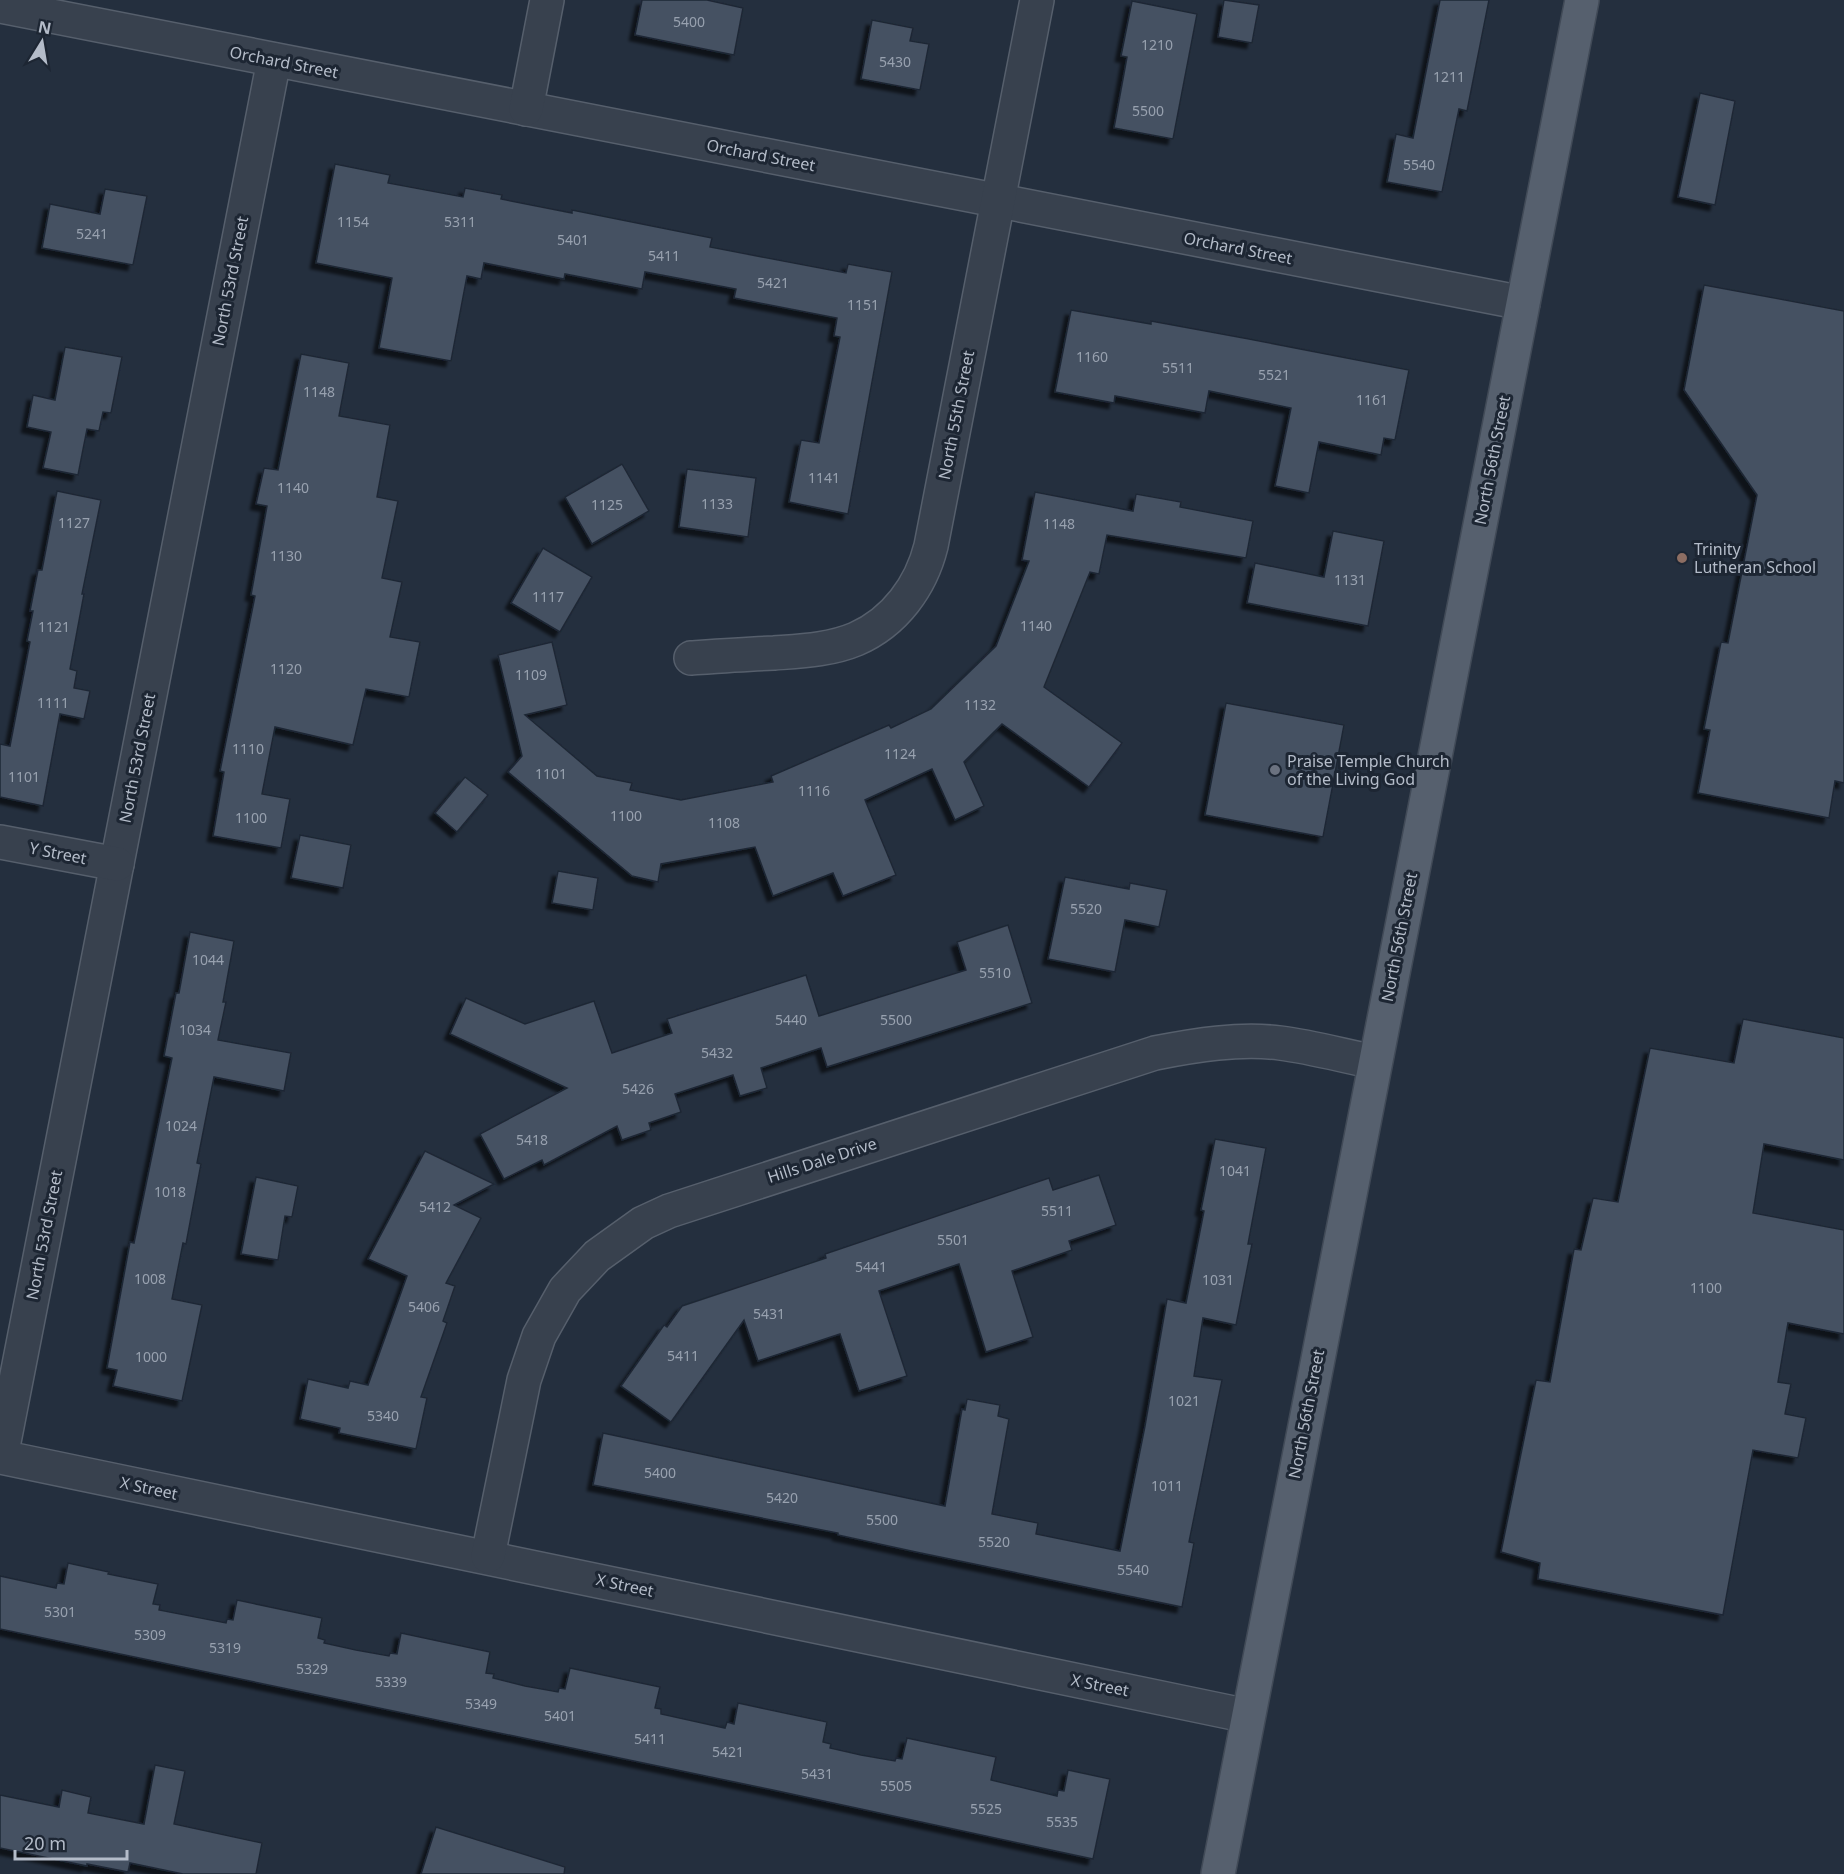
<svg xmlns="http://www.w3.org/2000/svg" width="1844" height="1874" viewBox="0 0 1844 1874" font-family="'Noto Sans',sans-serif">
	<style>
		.building { fill: #455162; stroke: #1f2835; stroke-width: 1.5; filter: url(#shadow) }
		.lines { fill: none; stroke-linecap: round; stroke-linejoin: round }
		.minor-casing { stroke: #565f6c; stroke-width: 36 }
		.major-casing { stroke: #414a57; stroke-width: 36 }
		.minor { stroke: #38414e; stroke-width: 33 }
		.major { stroke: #56606e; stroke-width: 33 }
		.education-dot { fill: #8d6e63; stroke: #1d2633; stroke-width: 2 }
		.worship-dot { fill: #6b7280; stroke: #1d2633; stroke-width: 2 }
		.labels { text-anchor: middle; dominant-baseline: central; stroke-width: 6; stroke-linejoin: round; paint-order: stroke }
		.number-label { font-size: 14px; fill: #98a1af }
		.street-label { font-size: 16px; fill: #b4bcc9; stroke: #1d2633 }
		.poi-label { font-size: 16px; fill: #b4bcc9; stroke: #1d2633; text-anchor: start }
	</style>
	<defs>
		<filter id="shadow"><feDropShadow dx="-5.5" dy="5.5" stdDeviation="1.5" flood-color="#0009"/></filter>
	</defs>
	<rect width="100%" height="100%" fill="#242f3e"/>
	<g class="building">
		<path d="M 642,0 L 707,0 L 743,8 L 734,55 L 635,35 Z"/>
		<path d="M 1224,0 L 1259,5 L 1252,43 L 1218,37 Z"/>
		<path d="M 1440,0 L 1489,0 L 1467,111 L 1459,109 L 1442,192 L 1387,182 L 1396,134 L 1413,138 Z"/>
		<path d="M 1132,1 L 1197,14 L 1173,139 L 1114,128 L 1127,57 L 1121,56 Z"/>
		<path d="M 872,20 L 913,28 L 910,41 L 929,44 L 920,90 L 861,79 Z"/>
		<path d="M 1700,93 L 1735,101 L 1715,205 L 1678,197 Z"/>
		<path d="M 335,164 L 390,175 L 388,183 L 463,197 L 465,188 L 502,195 L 501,199 L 572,213 L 572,210 L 712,238 L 710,247 L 846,273 L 848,264 L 892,272 L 848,514 L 789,502 L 801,440 L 819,443 L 840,337 L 834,336 L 837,318 L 734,298 L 736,289 L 645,272 L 642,289 L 565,274 L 564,279 L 484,263 L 481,279 L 467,276 L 451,361 L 379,348 L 392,278 L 316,263 Z"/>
		<path d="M 105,189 L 147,196 L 133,265 L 42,248 L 50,204 L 100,214 Z"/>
		<path d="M 1704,285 L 1844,311 L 1844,783 L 1835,781 L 1829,818 L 1698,793 L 1710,730 L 1704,729 L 1721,642 L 1728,643 L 1757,495 L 1684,390 Z"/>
		<path d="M 1071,310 L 1151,324 L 1151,321 L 1249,339 L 1409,370 L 1395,440 L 1384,438 L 1381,455 L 1319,442 L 1309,493 L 1275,486 L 1291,408 L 1209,391 L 1205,413 L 1115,396 L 1114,403 L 1055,392 Z"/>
		<path d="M 65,347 L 122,357 L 111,413 L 103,412 L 99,431 L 87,429 L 78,475 L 43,468 L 51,432 L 27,427 L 33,395 L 55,400 Z"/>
		<path d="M 301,354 L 349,363 L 339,416 L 390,425 L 377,497 L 398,501 L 382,578 L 402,582 L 390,637 L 420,642 L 409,697 L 366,689 L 353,745 L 275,727 L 262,794 L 290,799 L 281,848 L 213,836 L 224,772 L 220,771 L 255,596 L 251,595 L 267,506 L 256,504 L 264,468 L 278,470 Z"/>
		<path d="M 622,464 L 649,511 L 592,544 L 565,497 Z"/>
		<path d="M 687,469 L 756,478 L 748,537 L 679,527 Z"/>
		<path d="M 57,491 L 101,500 L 82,594 L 84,594 L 70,669 L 77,671 L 74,688 L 90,691 L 84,719 L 60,714 L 43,806 L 0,797 L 0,744 L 10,746 L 30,642 L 27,641 L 33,611 L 30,611 L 38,570 L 42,570 Z"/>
		<path d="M 1035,492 L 1133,511 L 1136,494 L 1181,502 L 1180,507 L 1253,521 L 1246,558 L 1107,535 L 1099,574 L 1090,572 L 1044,687 L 1122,743 L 1089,787 L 1002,724 L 964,762 L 984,806 L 955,820 L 932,769 L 865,800 L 896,875 L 843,896 L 833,873 L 773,896 L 755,847 L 661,864 L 658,882 L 632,876 L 508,772 L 522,756 L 498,655 L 552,642 L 567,705 L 525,715 L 597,776 L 632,783 L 630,790 L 681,800 L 773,782 L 771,776 L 889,725 L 891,728 L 931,709 L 996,646 L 1029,561 L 1022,560 Z"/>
		<path d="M 1333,531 L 1384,541 L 1368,626 L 1247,603 L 1255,563 L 1324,577 Z"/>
		<path d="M 543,548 L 592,577 L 560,632 L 511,603 Z"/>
		<path d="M 1226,703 L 1344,725 L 1323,837 L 1205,815 Z"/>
		<path d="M 465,777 L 488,795 L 457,832 L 435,813 Z"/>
		<path d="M 300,835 L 351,845 L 343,888 L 291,878 Z"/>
		<path d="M 558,871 L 598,878 L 593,910 L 552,903 Z"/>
		<path d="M 1065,877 L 1129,889 L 1130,883 L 1167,890 L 1159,927 L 1125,920 L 1115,972 L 1048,959 Z"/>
		<path d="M 1008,925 L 1032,1003 L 827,1067 L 821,1048 L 761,1068 L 767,1088 L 740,1096 L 733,1075 L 675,1094 L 681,1112 L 649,1123 L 651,1130 L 622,1140 L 617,1126 L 544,1165 L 542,1160 L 504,1179 L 480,1134 L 567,1088 L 450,1034 L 466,998 L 525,1024 L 594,1001 L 612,1053 L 672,1033 L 667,1019 L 806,975 L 819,1016 L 966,970 L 957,942 Z"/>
		<path d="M 190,932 L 234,941 L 223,1002 L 226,1002 L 218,1040 L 291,1053 L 284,1091 L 214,1077 L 197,1163 L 201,1164 L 186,1244 L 183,1243 L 172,1299 L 202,1305 L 182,1401 L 113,1386 L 117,1370 L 107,1368 L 130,1242 L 134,1243 L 172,1058 L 164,1056 L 176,993 L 179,993 Z"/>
		<path d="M 1743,1019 L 1844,1038 L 1844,1160 L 1764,1144 L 1753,1213 L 1844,1230 L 1844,1334 L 1788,1323 L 1778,1382 L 1791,1384 L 1785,1414 L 1806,1418 L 1798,1458 L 1753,1450 L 1723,1615 L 1538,1579 L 1540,1563 L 1501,1552 L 1536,1380 L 1550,1382 L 1574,1249 L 1581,1250 L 1593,1198 L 1618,1202 L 1650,1048 L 1734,1063 Z"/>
		<path d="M 1215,1139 L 1266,1148 L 1248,1244 L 1252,1244 L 1236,1325 L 1203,1318 L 1194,1376 L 1222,1380 L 1189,1542 L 1194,1543 L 1182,1607 L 916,1552 L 838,1535 L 838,1533 L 593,1485 L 603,1433 L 945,1506 L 962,1409 L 965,1410 L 967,1399 L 1000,1405 L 998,1416 L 1009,1419 L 992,1514 L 1038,1523 L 1036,1534 L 1120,1551 L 1145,1426 L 1167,1299 L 1186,1303 L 1204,1211 L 1201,1210 Z"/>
		<path d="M 425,1151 L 494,1184 L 454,1205 L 481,1218 L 446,1283 L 455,1286 L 443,1321 L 447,1323 L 421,1397 L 427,1398 L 416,1449 L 339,1433 L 340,1428 L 300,1419 L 308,1379 L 348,1388 L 350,1381 L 368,1385 L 407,1276 L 368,1259 Z"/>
		<path d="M 1099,1175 L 1116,1225 L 1069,1241 L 1072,1250 L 1012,1271 L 1033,1337 L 986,1352 L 959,1264 L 879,1291 L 907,1376 L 859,1391 L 840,1334 L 758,1361 L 744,1320 L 671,1422 L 621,1386 L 664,1325 L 667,1327 L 682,1306 L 826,1258 L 825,1254 L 1049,1178 L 1053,1190 Z"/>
		<path d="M 256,1177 L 298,1186 L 292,1217 L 285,1216 L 278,1260 L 241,1254 Z"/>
		<path d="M 68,1563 L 109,1572 L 108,1574 L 158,1584 L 153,1604 L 160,1605 L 159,1610 L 226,1623 L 227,1619 L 233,1620 L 237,1600 L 322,1618 L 318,1638 L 325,1640 L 324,1643 L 356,1650 L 389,1656 L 390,1653 L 397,1654 L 401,1633 L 490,1652 L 486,1673 L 494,1674 L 493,1678 L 525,1686 L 558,1692 L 559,1688 L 565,1689 L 570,1668 L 660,1687 L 655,1708 L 661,1709 L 661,1714 L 725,1728 L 727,1722 L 734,1724 L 738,1703 L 827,1722 L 823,1742 L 831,1744 L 830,1748 L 861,1755 L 895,1761 L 896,1758 L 902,1759 L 907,1738 L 996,1757 L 991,1780 L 1057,1796 L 1058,1790 L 1064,1791 L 1068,1770 L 1110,1779 L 1093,1859 L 773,1790 L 0,1629 L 0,1576 L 56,1588 L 57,1583 L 64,1584 Z"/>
		<path d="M 155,1765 L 185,1771 L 174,1824 L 262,1843 L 256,1874 L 183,1874 L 130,1863 L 128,1872 L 87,1864 L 87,1866 L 0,1848 L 0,1795 L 59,1807 L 62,1790 L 91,1797 L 88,1813 L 144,1824 Z"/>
		<path d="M 436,1827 L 565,1867 L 564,1874 L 421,1874 Z"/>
	</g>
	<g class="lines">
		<g class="minor-casing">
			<g id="minor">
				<path d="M 0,6 L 1523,303"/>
				<path d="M 274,60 L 1,1457 L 1248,1716"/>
				<path d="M 526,109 L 547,0"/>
				<path d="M 691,658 C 719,656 746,654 774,653 C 801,651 830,650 856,639 C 895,622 921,586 931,546 L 1037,0"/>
				<path d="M 0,842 L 117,864"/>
				<path d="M 488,1556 L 524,1380 L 539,1336 L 565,1290 L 597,1256 L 643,1223 L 669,1211 L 1155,1053 C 1196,1045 1239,1038 1280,1043 C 1312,1047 1344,1056 1375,1062"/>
			</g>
		</g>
		<g class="major-casing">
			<path id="major" d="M 1218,1874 L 1582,0"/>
		</g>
		<use href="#minor" class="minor"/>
		<use href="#major" class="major"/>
	</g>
	<circle class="education-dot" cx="1682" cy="558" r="6"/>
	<circle class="worship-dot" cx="1275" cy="770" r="6"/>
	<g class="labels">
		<g class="number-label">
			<text x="689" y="21">5400</text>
			<text x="1157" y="44">1210</text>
			<text x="895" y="61">5430</text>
			<text x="1449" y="76">1211</text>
			<text x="1148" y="110">5500</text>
			<text x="1419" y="164">5540</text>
			<text x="353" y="221">1154</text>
			<text x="460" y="221">5311</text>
			<text x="92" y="233">5241</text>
			<text x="573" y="239">5401</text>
			<text x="664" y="255">5411</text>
			<text x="773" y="282">5421</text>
			<text x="863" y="304">1151</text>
			<text x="1092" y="356">1160</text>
			<text x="1178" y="367">5511</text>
			<text x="1274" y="374">5521</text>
			<text x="319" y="391">1148</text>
			<text x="1372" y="399">1161</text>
			<text x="824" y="477">1141</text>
			<text x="293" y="487">1140</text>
			<text x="717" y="503">1133</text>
			<text x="607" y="504">1125</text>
			<text x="74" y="522">1127</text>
			<text x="1059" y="523">1148</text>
			<text x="286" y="555">1130</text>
			<text x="1350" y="579">1131</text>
			<text x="548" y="596">1117</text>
			<text x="1036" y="625">1140</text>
			<text x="54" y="626">1121</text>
			<text x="286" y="668">1120</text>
			<text x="531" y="674">1109</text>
			<text x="53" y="702">1111</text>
			<text x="980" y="704">1132</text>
			<text x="248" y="748">1110</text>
			<text x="900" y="753">1124</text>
			<text x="551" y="773">1101</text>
			<text x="24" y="776">1101</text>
			<text x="814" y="790">1116</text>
			<text x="626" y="815">1100</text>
			<text x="251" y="817">1100</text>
			<text x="724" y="822">1108</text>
			<text x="1086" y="908">5520</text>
			<text x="208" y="959">1044</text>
			<text x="995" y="972">5510</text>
			<text x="791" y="1019">5440</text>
			<text x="896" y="1019">5500</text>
			<text x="195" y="1029">1034</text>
			<text x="717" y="1052">5432</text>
			<text x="638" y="1088">5426</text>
			<text x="181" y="1125">1024</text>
			<text x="532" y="1139">5418</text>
			<text x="1235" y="1170">1041</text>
			<text x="170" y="1191">1018</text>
			<text x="435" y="1206">5412</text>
			<text x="1057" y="1210">5511</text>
			<text x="953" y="1239">5501</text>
			<text x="871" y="1266">5441</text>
			<text x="150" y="1278">1008</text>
			<text x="1218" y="1279">1031</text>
			<text x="1706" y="1287">1100</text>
			<text x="424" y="1306">5406</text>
			<text x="769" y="1313">5431</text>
			<text x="683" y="1355">5411</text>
			<text x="151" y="1356">1000</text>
			<text x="1184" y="1400">1021</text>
			<text x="383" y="1415">5340</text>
			<text x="660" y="1472">5400</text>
			<text x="1167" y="1485">1011</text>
			<text x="782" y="1497">5420</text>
			<text x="882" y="1519">5500</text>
			<text x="994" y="1541">5520</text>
			<text x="1133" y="1569">5540</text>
			<text x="60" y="1611">5301</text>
			<text x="150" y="1634">5309</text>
			<text x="225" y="1647">5319</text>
			<text x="312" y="1668">5329</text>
			<text x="391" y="1681">5339</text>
			<text x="481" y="1703">5349</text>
			<text x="560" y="1715">5401</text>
			<text x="650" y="1738">5411</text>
			<text x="728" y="1751">5421</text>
			<text x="817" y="1773">5431</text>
			<text x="896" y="1785">5505</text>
			<text x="986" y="1808">5525</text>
			<text x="1062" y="1821">5535</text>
		</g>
		<g class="street-label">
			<text transform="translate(284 62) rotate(11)">Orchard Street</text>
			<text transform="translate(761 155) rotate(11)">Orchard Street</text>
			<text transform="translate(1238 248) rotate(11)">Orchard Street</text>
			<text transform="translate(230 281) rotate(-79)">North 53rd Street</text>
			<text transform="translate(956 415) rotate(-79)">North 55th Street</text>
			<text transform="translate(1492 460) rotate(-79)">North 56th Street</text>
			<text transform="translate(137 758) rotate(-79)">North 53rd Street</text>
			<text transform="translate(58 853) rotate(11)">Y Street</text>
			<text transform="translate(1399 937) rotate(-79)">North 56th Street</text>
			<text transform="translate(822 1160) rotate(-18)">Hills Dale Drive</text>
			<text transform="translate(44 1235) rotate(-79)">North 53rd Street</text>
			<text transform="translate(1306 1414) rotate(-79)">North 56th Street</text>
			<text transform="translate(149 1488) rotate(12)">X Street</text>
			<text transform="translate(625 1585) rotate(12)">X Street</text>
			<text transform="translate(1100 1685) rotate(11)">X Street</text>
		</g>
		<g class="poi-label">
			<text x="1694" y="549">Trinity<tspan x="1694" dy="18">Lutheran School</tspan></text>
			<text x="1287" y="761">Praise Temple Church<tspan x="1287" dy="18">of the Living God</tspan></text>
		</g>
	</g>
	<g transform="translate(42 42) rotate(11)" stroke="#1d2633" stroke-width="4.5" paint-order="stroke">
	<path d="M0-4.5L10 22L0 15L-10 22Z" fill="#b4bcc9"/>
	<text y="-9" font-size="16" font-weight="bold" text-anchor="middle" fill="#b4bcc9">N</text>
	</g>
	<path d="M15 1850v9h112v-9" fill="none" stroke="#b4bcc9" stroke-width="3"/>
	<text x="24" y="1850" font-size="18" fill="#b4bcc9" stroke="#1d2633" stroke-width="4.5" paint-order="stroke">20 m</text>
</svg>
